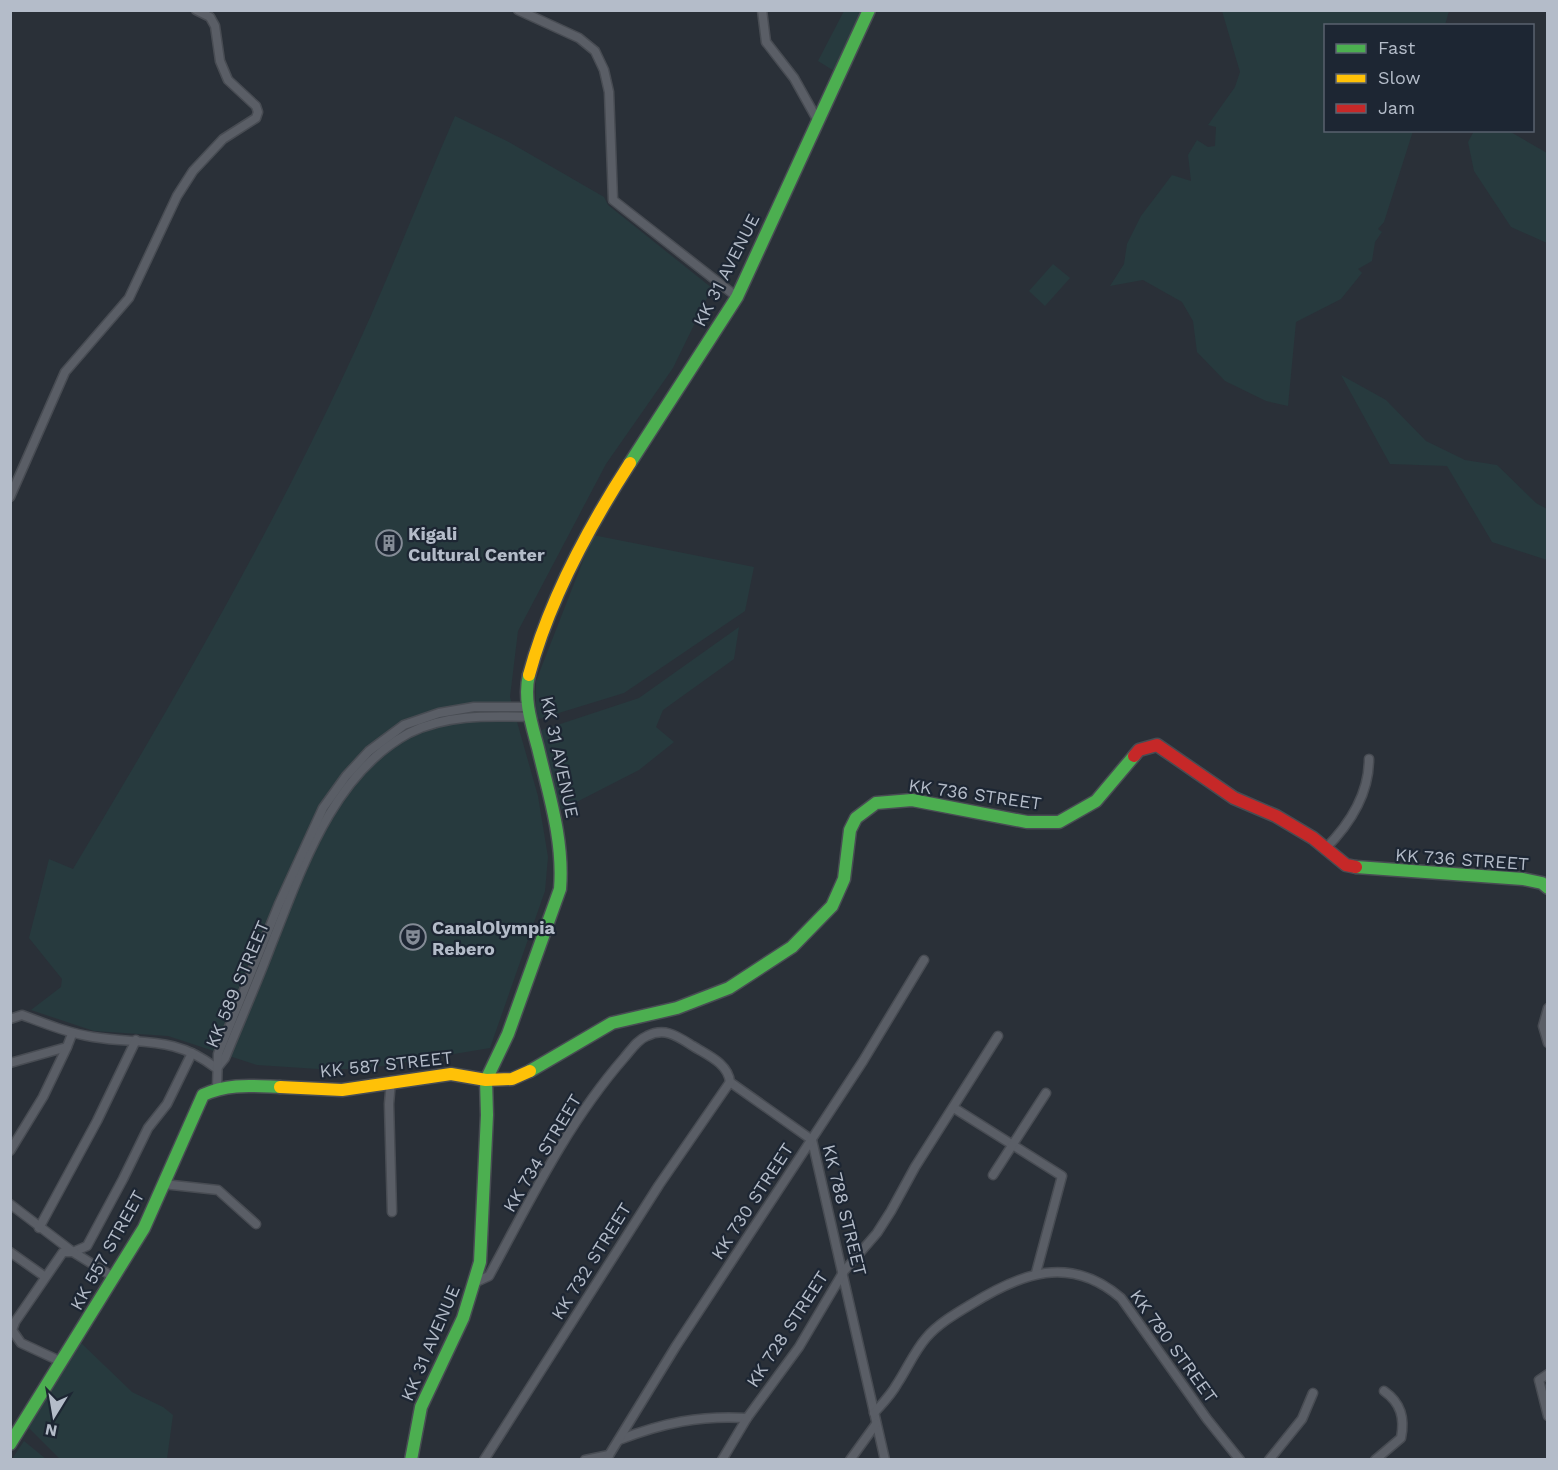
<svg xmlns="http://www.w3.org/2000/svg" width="1558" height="1470" viewBox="0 0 1558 1470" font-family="'Work Sans',sans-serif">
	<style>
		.green { fill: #273a3e }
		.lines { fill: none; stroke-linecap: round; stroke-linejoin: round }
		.street-casing { stroke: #484c53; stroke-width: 11 }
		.fast-casing { stroke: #484c53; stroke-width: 15 }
		.slow-casing { stroke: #484c53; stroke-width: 15 }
		.jam-casing { stroke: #484c53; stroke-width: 15 }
		.street { stroke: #5a5e66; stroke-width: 8 }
		.fast { stroke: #4caf50; stroke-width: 12 }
		.slow { stroke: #ffc107; stroke-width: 12 }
		.jam { stroke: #c62828; stroke-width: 12 }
		.labels { text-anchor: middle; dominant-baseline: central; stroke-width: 4.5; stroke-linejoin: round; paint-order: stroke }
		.street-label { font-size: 18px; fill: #b4bcc9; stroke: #1d2633 }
		.poi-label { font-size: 18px; font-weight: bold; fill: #b4bcc9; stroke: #1d2633; text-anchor: start }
	</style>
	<rect width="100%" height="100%" fill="#2a3038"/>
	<g class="green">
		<path d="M 844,11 L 866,11 L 839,74 L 818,61 Z"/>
		<path d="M 1222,11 L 1449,11 L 1445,25 L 1326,26 L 1326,130 L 1413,131 L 1384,222 L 1378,229 L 1382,232 L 1375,242 L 1372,261 L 1358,269 L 1362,273 L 1341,299 L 1296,322 L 1288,406 L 1266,401 L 1225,381 L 1197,352 L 1193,321 L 1182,302 L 1143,280 L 1110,286 L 1124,264 L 1127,244 L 1141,216 L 1172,175 L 1191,181 L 1188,155 L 1197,140 L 1208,147 L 1215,146 L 1216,127 L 1208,125 L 1235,87 L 1240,72 Z"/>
		<path d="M 455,116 L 507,141 L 604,197 L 608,205 L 712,288 L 673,368 L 606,464 L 518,631 L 510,697 L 538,796 L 548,857 L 545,891 L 490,1048 L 364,1069 L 318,1069 L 257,1065 L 168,1036 L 94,1031 L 31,1010 L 61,987 L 62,979 L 29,938 L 49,859 L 73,869 C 169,709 263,547 342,379 C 383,293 417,203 455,116 Z"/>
		<path d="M 1474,131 L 1509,131 L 1547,153 L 1547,243 L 1511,227 L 1474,171 L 1468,142 Z"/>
		<path d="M 1053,264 L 1070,278 L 1045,306 L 1029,291 Z"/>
		<path d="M 1341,375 L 1386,400 L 1426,441 L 1465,460 L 1497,465 L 1536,503 L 1547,509 L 1547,560 L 1492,542 L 1447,466 L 1390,464 Z"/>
		<path d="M 593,535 L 754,567 L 745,611 L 624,693 L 536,720 L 536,681 Z"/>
		<path d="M 739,627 L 734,659 L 663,710 L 656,727 L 674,742 L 639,770 L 561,810 L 539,731 L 639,698 Z"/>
		<path d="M 80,1342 L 132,1392 L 163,1407 L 173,1415 L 167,1459 L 60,1459 L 25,1424 Z"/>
		<path d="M 24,1441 L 46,1459 L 12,1459 Z"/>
	</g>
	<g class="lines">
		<g class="street-casing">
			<g id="street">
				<path d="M 518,10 L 579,38 L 595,51 L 604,70 L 609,92 L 613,200 L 737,297"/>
				<path d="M 762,10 L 766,42 L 794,78 L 818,121"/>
				<path d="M 10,497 L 65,372 L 129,298 L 177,196 L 193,171 L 223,139 L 256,118 L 258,112 L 256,106 L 228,80 L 220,61 L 215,26 L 210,17 L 196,10"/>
				<path d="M 1325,849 C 1349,825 1369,794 1369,759"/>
				<path d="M 1548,1008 L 1543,1026 L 1548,1043"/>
				<path d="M 10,1019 L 22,1015 C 46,1024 68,1033 93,1037 C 141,1045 174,1035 216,1068"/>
				<path d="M 10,1063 L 67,1047 L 72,1034"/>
				<path d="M 217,1068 L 225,1058 C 240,1021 256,985 270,948 C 301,871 331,775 409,733 C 447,714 489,716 530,717"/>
				<path d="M 391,1081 L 389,1104 L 392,1212"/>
				<path d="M 217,1088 L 218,1054 L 279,904 L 323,808 L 346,776 L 369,751 L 404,725 L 439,713 L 474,707 L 528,707"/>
				<path d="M 954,1108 L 1062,1176 L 1036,1273"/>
				<path d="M 10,1151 L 43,1097 L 67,1047"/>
				<path d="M 993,1175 L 1046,1093"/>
				<path d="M 163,1184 L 218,1190 L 256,1224"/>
				<path d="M 10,1204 L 73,1252 L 87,1246 L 123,1179 L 148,1128 L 167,1104 L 192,1053"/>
				<path d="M 39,1228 L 97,1121 L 136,1040"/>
				<path d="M 10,1252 L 44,1276"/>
				<path d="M 476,1282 L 489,1276 C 529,1202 568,1122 624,1058 C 631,1050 637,1040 647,1036 C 665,1027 677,1036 693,1046 C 707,1055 728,1063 730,1082 L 812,1140 L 885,1460"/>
				<path d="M 62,1362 L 21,1343 L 12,1330 L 15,1322 L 63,1252 L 73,1252 L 115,1278"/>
				<path d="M 1548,1374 L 1539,1380 L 1548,1416"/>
				<path d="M 874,1413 C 882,1404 891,1395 897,1384 C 907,1369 914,1352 926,1338 C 938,1324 955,1314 970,1305 C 1021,1273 1070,1254 1121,1298 L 1207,1419 L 1240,1460"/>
				<path d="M 619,1440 C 662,1423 701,1415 747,1418"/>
				<path d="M 484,1460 L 659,1185 L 730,1082"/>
				<path d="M 585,1460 L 609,1455"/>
				<path d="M 606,1460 L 676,1346 L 863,1061 L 924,960"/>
				<path d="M 722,1460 L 747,1418 L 799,1347 L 844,1271 L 877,1233 L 891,1211 L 915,1167 L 998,1036"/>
				<path d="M 850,1460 L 876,1424"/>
				<path d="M 1269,1460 L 1302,1419 L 1313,1393"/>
				<path d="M 1375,1460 L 1401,1438 C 1405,1418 1401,1403 1384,1391"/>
			</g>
		</g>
		<g class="fast-casing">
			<g id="fast">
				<path d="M 630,463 L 737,297 L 869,10"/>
				<path d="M 1356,867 L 1523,879 L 1542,883 L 1548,888"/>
				<path d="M 530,1071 L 612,1023 L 677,1008 L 729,988 L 792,947 L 832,906 L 844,879 L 850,830 L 856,818 L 876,803 L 912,800 L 1027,822 L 1059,822 L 1096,801 L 1134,756"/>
				<path d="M 10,1444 L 144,1228 L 203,1095 C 228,1083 253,1086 280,1087"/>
				<path d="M 411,1460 L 421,1407 L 463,1318 L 480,1262 L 487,1115 L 486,1080 L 508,1034 L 560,889 C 564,841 549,795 538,748 C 532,725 523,699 529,675"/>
			</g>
		</g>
		<g class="slow-casing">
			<g id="slow">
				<path d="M 529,675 C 549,600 588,528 630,463"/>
				<path d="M 280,1087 L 342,1090 L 451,1074 L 486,1080 L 512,1079 L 530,1071"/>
			</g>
		</g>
		<g class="jam-casing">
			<path id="jam" d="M 1134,756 L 1139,750 L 1157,745 L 1234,798 L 1276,816 L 1313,838 L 1346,865 L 1356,867"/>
		</g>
		<use href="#street" class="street"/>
		<use href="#fast" class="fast"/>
		<use href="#slow" class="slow"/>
		<use href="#jam" class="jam"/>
	</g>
	<defs>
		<g id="building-ring" transform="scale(1.35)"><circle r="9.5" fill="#1d2633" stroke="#848b96" stroke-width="1.5"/><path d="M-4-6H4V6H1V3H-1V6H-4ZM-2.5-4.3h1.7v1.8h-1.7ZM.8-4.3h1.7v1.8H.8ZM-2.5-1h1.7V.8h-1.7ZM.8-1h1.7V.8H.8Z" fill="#848b96"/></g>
		<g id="theatre-ring" transform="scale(1.35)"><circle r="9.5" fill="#1d2633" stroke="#848b96" stroke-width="1.5"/><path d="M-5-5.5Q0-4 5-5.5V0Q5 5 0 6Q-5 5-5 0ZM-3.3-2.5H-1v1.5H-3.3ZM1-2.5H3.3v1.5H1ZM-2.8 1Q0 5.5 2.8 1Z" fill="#848b96"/></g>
	</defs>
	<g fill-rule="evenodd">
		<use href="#building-ring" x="389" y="543"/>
		<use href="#theatre-ring" x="413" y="937"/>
	</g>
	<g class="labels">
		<g class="street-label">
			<text transform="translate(726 270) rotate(-63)">KK 31 AVENUE</text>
			<text transform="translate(560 757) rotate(78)">KK 31 AVENUE</text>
			<text transform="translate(975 794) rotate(8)">KK 736 STREET</text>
			<text transform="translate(1462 859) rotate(4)">KK 736 STREET</text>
			<text transform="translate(237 984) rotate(-67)">KK 589 STREET</text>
			<text transform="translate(386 1064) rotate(-6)">KK 587 STREET</text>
			<text transform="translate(542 1153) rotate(-59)">KK 734 STREET</text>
			<text transform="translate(752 1201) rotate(-57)">KK 730 STREET</text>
			<text transform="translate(845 1210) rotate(76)">KK 788 STREET</text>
			<text transform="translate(107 1250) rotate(-61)">KK 557 STREET</text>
			<text transform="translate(591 1261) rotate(-58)">KK 732 STREET</text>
			<text transform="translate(787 1329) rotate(-57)">KK 728 STREET</text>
			<text transform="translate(430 1343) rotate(-67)">KK 31 AVENUE</text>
			<text transform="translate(1174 1346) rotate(54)">KK 780 STREET</text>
		</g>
		<g class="poi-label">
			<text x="408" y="533">Kigali<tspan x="408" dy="21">Cultural Center</tspan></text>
			<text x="432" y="927">CanalOlympia<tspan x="432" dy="21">Rebero</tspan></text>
		</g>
	</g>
	<rect width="1558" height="1470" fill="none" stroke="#b4bcc9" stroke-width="24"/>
	<rect x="1324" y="24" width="210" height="108" fill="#1d2633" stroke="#59626f" stroke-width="1.5"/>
	<rect x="1336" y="44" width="30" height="9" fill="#4caf50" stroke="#59626f" stroke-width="1.5"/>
	<text x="1378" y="54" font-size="18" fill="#b4bcc9">Fast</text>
	<rect x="1336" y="74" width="30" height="9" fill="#ffc107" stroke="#59626f" stroke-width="1.5"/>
	<text x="1378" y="84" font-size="18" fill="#b4bcc9">Slow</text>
	<rect x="1336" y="104" width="30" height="9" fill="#c62828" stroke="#59626f" stroke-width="1.5"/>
	<text x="1378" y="114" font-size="18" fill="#b4bcc9">Jam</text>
	<g transform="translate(54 1416) rotate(191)" stroke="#1d2633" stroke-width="4.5" paint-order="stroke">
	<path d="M0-4.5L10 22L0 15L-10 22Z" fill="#b4bcc9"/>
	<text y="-9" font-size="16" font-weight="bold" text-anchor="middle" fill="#b4bcc9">N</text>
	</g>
</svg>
